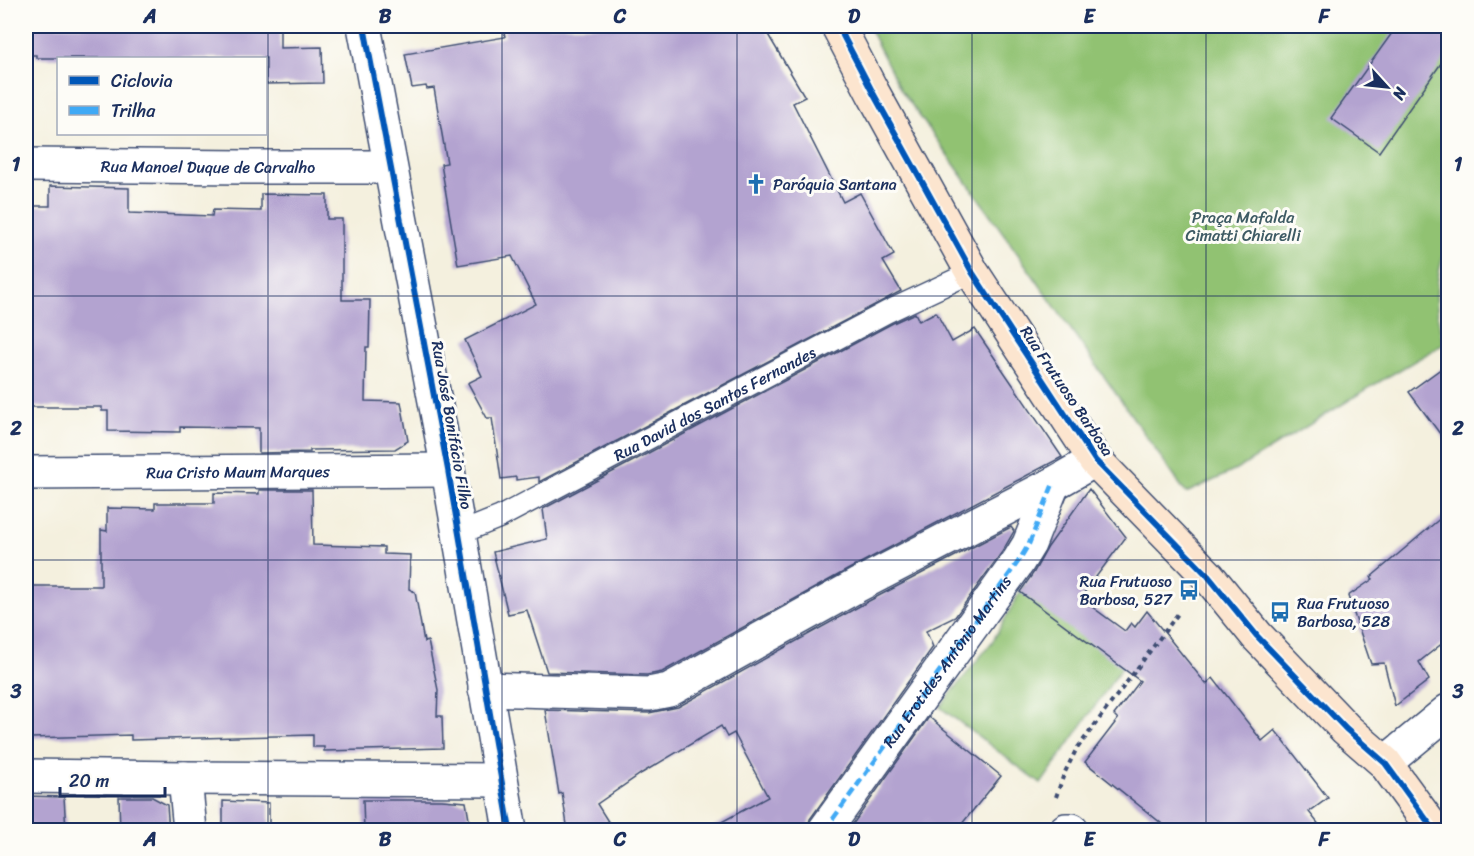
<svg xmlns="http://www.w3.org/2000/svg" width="1474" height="856" viewBox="0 0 1474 856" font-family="Sriracha,sans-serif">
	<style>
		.green { fill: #91c272; stroke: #567868; stroke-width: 1.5 }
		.building { fill: #b3a3d0 }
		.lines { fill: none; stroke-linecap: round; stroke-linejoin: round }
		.lane-casing { stroke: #3c4c71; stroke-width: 24 }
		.street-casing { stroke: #3c4c71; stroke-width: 36 }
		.secondary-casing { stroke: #3c4c71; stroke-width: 36 }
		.path { stroke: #3c4c71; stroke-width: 4; stroke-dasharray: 4.5 4.5; stroke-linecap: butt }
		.lane { stroke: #fff; stroke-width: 21 }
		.street { stroke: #fff; stroke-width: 33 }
		.secondary { stroke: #fce5cf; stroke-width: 33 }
		.quiet { stroke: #3fa9f5; stroke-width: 4.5; stroke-dasharray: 9 4.5; stroke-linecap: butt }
		.cycleway-casing { stroke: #fdfcf7; stroke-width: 10 }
		.cycleway { stroke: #0057b8; stroke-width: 6 }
		.grid { fill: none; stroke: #1b2f5e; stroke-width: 1.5; stroke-opacity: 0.55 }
		.labels { text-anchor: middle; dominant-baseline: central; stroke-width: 6; stroke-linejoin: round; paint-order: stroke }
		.street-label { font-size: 16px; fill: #1b2f5e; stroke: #fdfcf7 }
		.poi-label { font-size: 16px; fill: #1b2f5e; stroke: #fdfcf7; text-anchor: start }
		.park-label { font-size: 16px; fill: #3e5b64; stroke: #fdfcf7 }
		.neatline { fill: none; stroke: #1b2f5e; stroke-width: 2 }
		.grid-label { font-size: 20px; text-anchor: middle; font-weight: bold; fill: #1b2f5e }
	</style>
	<rect width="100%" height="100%" fill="#fdfcf7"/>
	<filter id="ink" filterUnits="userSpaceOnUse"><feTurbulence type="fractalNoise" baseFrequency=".0167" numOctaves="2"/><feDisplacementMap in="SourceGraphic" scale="12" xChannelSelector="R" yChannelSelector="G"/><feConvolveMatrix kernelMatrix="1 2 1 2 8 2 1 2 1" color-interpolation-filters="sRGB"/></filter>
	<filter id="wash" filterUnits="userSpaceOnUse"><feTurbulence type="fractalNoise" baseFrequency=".008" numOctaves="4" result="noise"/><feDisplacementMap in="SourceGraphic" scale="24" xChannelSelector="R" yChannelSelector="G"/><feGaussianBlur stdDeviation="1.35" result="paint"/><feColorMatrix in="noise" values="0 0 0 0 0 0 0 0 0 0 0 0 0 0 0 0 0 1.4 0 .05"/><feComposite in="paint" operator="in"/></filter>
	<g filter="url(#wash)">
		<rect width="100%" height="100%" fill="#f4f0de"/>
		<g class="green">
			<path d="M 868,26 L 1448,26 L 1448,245 L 1446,247 C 1433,285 1434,306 1444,344 L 1372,386 L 1236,470 L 1186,493 L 984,206 L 901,90 Z"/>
			<path d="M 1024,585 L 1125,663 L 1041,784 L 940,707 L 992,642 Z"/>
		</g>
		<g id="blocks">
			<g class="building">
				<path d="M 30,26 L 280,26 L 280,48 L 322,47 L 323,83 L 266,84 L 266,58 L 36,58 L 36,55 L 30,55 Z"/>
				<path d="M 503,26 L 763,26 L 805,97 L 793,103 L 843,202 L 860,193 L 894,255 L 883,261 L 901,291 L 539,482 L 539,477 L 516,480 L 516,477 L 501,479 L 492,418 L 487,418 L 468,383 L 482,376 L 465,340 L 536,304 L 512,256 L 458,265 L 441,164 L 447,163 L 434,88 L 427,89 L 426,86 L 412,88 L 405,54 L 505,37 Z"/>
				<path d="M 1397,26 L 1449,26 L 1449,52 L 1379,152 L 1331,118 Z"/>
				<path d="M 50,186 L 129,188 L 129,213 L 212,216 L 213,210 L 261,211 L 261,194 L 327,195 L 327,219 L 342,219 L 342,300 L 370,300 L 369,347 L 366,347 L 365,401 L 401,402 L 408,441 L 395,449 L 310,450 L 310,452 L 259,453 L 259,428 L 180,427 L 180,432 L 108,431 L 108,411 L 102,411 L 102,407 L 26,407 L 26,206 L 50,206 Z"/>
				<path d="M 936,312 L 952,342 L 975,329 L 1062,457 L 849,569 L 662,672 L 647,675 L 547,672 L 527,610 L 508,614 L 493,552 L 547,539 L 543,509 L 893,323 L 915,313 L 919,321 Z"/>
				<path d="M 1449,363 L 1449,446 L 1409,392 Z"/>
				<path d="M 1089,489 L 1126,537 L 1080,598 L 1125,631 L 1131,623 L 1135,627 L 1147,611 L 1206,684 L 1213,678 L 1262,741 L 1275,730 L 1328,798 L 1309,812 L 1324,831 L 1171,831 L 1085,762 L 1118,719 L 1114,715 L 1140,681 L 1020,592 L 1034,572 L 1048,547 Z"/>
				<path d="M 259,490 L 312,490 L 313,545 L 384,547 L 384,554 L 410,555 L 409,589 L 415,592 L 424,642 L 428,641 L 438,690 L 437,716 L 442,716 L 443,748 L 324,751 L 324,747 L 313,747 L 313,735 L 131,740 L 131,735 L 31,738 L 31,726 L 26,726 L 26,586 L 101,586 L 101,530 L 107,531 L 107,508 L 155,509 L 155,503 L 214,503 L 214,493 L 259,494 Z"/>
				<path d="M 1449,511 L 1449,638 L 1419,662 L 1429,680 L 1395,706 L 1384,663 L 1371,664 L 1348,596 L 1373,579 L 1371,577 Z"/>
				<path d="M 1011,527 L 1014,531 L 1002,552 L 955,617 L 926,631 L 933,647 L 810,819 L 807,831 L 705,831 L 768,797 L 734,733 L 727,737 L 721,726 L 642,773 L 597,804 L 614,831 L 568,831 L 562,793 L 559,794 L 545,710 L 649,713 L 678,707 L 867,602 Z"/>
				<path d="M 929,717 L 1001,776 L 956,831 L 848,831 Z"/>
				<path d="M 26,796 L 64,797 L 66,831 L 26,831 Z"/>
				<path d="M 119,797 L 152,797 L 167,805 L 169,831 L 120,831 Z"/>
				<path d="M 363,800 L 442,800 L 466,802 L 471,831 L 364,831 Z"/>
				<path d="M 223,801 L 269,803 L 269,831 L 223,831 Z"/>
			</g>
		</g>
	</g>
	<g filter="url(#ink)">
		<use href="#blocks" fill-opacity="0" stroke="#3c4c71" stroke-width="1.5"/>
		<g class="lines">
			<g class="lane-casing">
				<g id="lane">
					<path id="s1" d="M 458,534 L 500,517 L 887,312 L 972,272"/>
				</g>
			</g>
			<g class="street-casing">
				<g id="street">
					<path d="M 364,26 L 448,470 L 510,830"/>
					<path id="s2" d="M 26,165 L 245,167 L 390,167"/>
					<path id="s3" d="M 26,473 L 448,470"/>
					<path d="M 485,689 L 649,694 L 669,690 L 858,585 L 1053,484 L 1095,460"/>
					<path d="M 1385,763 L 1448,711"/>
					<path d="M 26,776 L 185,778 L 501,780"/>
					<path d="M 185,778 L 190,830"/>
					<path id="s4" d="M 825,830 L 1018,562 L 1029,544 L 1053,484"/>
					<path d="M 1066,830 L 1072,830"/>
				</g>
			</g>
			<g class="secondary-casing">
				<path id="secondary" d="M 838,26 L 873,93 L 972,272 L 1095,460 L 1208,576 L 1257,636 L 1346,729 L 1385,763 L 1434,830"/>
			</g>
			<path class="path" d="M 1056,797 L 1064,774 L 1076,750 L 1180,611"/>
			<use href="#lane" class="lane"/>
			<use href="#street" class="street"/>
			<use href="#secondary" class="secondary"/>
			<path class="quiet" d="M 825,830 L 1018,562 L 1029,544 L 1053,484"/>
			<g class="cycleway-casing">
				<g id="cycleway">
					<path d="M 364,26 L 448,470 L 510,830"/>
					<path d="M 838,26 L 873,93 L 972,272 L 1095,460 L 1208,576 L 1257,636 L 1346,729 L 1385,763 L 1434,830"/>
				</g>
			</g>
			<use href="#cycleway" class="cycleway"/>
		</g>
	</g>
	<path class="grid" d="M 268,26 L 268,830M 502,26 L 502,830M 737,26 L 737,830M 972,26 L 972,830M 1206,26 L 1206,830M 26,296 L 1448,296M 26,560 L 1448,560"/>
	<defs>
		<g id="church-bare" transform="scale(1.62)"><path d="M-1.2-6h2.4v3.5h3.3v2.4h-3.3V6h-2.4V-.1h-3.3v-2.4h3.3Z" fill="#1f6fb2" stroke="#fdfcf7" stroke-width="2.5" paint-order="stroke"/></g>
		<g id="bus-bare" transform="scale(1.62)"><path d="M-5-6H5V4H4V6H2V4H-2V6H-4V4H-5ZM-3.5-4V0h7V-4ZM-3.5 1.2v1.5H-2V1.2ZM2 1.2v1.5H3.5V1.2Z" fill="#1f6fb2" stroke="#fdfcf7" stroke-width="2.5" paint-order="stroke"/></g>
	</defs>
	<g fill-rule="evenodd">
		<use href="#church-bare" x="756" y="184"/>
		<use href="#bus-bare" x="1189" y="590"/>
		<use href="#bus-bare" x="1280" y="612"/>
	</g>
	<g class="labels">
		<g class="street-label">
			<text stroke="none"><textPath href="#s2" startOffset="182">Rua Manoel Duque de Carvalho</textPath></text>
			<text transform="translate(1067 391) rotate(56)">Rua Frutuoso Barbosa</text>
			<text stroke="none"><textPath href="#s1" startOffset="288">Rua David dos Santos Fernandes</textPath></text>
			<text transform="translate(452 425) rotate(80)">Rua José Bonifácio Filho</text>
			<text stroke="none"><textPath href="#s3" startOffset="212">Rua Cristo Maum Marques</textPath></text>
			<text stroke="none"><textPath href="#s4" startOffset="208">Rua Erotides Antônio Martins</textPath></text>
		</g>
		<g class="poi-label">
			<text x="773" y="184">Paróquia Santana</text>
			<text x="1172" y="581" text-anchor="end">Rua Frutuoso<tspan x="1172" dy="18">Barbosa, 527</tspan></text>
			<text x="1297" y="603">Rua Frutuoso<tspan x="1297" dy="18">Barbosa, 528</tspan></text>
		</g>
		<g class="park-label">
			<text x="1243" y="217">Praça Mafalda<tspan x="1243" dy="18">Cimatti Chiarelli</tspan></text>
		</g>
	</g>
	<rect width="1474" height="856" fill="none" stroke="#fdfcf7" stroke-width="66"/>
	<rect x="57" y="57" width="210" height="78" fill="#fdfcf7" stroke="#a3aaba" stroke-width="1.5"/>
	<rect x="69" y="76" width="30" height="9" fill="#0057b8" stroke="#a3aaba" stroke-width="1.5"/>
	<text x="111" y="87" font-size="18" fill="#1b2f5e">Ciclovia</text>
	<rect x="69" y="106" width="30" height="9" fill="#3fa9f5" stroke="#a3aaba" stroke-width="1.5"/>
	<text x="111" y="117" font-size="18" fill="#1b2f5e">Trilha</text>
	<g transform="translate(1387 87) rotate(117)" stroke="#fdfcf7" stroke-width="4.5" paint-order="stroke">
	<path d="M0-4.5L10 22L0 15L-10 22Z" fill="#1b2f5e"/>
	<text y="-9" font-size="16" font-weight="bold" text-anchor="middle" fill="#1b2f5e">N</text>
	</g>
	<path d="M60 787v9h105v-9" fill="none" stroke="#1b2f5e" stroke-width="3"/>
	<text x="69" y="787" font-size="18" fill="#1b2f5e" stroke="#fdfcf7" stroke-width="4.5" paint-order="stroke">20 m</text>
	<rect x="33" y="33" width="1408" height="790" class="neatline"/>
	<g class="grid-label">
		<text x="150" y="23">A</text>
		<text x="385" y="23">B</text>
		<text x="620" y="23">C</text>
		<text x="854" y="23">D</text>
		<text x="1089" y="23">E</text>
		<text x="1324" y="23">F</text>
		<text x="16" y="171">1</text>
		<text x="1458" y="171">1</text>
		<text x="16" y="435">2</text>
		<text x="1458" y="435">2</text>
		<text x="16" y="698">3</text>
		<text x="1458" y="698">3</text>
		<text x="150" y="846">A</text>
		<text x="385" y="846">B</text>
		<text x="620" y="846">C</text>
		<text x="854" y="846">D</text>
		<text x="1089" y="846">E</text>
		<text x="1324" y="846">F</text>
	</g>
</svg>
